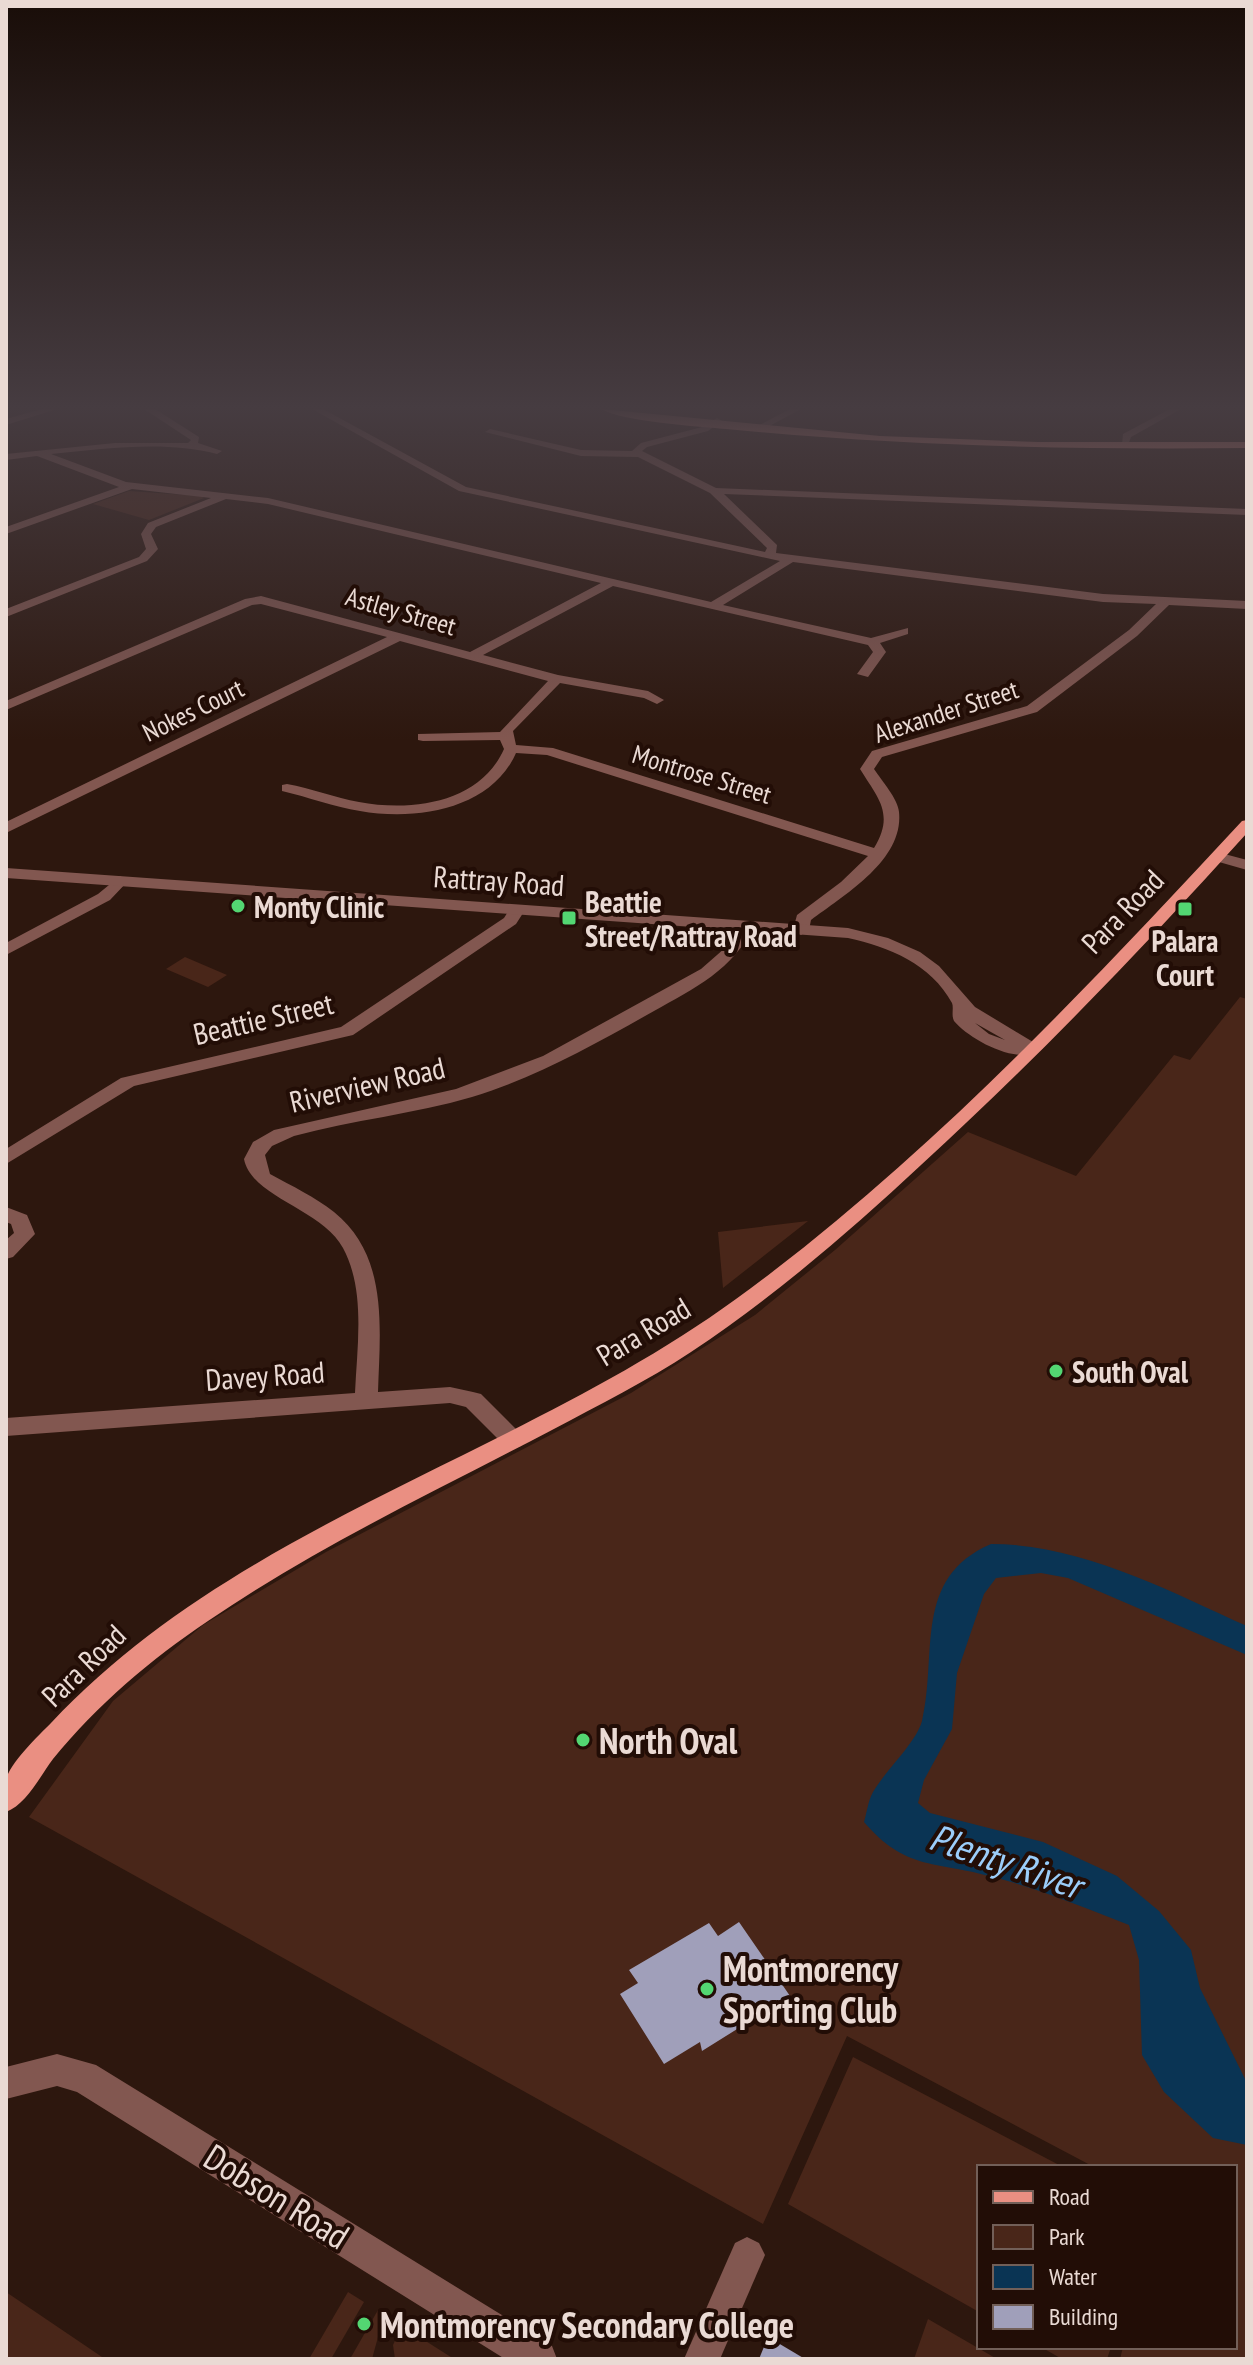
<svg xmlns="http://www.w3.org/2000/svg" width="1253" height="2365" viewBox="0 0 1253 2365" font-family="'PT Sans Narrow',sans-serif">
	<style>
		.green { fill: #492619 }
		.water { fill: #0a3454 }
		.building { fill: #a09fba }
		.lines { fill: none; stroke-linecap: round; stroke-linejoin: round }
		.minor { fill: #825750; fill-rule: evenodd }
		.tertiary { fill: #825750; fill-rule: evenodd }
		.primary { fill: #ea8f82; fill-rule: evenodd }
		.poi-dot { fill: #53d672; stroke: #220d06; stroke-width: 3 }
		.labels { text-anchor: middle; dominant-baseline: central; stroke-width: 8; stroke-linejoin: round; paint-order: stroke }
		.far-street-label { font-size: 26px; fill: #eadad4; stroke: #220d06 }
		.street-label { font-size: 30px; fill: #eadad4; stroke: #220d06 }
		.poi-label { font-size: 30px; font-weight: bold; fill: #eadad4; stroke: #220d06; text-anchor: start }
		.near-poi-label { font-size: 36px; font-weight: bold; fill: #eadad4; stroke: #220d06; text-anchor: start }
		.near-street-label { font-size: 36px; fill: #eadad4; stroke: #220d06 }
		.near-water-label { font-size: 38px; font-style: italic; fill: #9bcdfa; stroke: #220d06 }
	</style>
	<rect width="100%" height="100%" fill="#2d170e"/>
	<g class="green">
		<path d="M 129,491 L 201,496 L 204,498 L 149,520 L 93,504 Z"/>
		<path d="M 185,957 L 227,975 L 208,987 L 166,969 Z"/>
		<path d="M 1240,997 L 1247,999 L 1247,2359 L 1120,2359 L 1123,2347 L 1235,2347 L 1235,2167 L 1094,2167 L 847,2036 L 763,2224 L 29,1817 L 113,1701 L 203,1625 L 326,1552 L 631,1393 L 755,1315 L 835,1250 L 968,1132 L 1076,1176 L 1174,1055 L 1190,1060 Z"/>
		<path d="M 808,1221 L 723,1288 L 718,1232 Z"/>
		<path d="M 853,2057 L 1063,2167 L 979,2167 L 979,2312 L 788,2204 Z"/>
		<path d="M 6,2292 L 105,2359 L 6,2359 Z"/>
		<path d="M 348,2292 L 364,2302 L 331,2359 L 309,2359 Z"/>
		<path d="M 378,2310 L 384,2315 L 372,2359 L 350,2359 Z"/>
		<path d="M 928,2319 L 997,2359 L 914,2359 Z"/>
		<path d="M 402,2326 L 454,2359 L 395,2359 L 393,2345 Z"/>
		<path d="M 1041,2347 L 1111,2347 L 1107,2359 L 1062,2359 Z"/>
	</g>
	<path class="water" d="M 991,1544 C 1081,1544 1167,1590 1247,1626 L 1247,1655 L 1068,1578 L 1041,1573 L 996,1578 L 984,1594 L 957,1673 L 952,1729 L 924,1780 L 918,1803 L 930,1813 L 1043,1842 L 1117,1876 L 1159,1911 L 1191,1950 L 1200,1988 L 1247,2083 L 1247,2145 L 1213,2138 L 1164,2092 L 1142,2055 L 1139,1960 L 1129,1925 C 1083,1907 1037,1888 989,1876 C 934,1861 905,1870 864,1822 C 867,1812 868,1801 873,1792 C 885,1771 916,1743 922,1721 C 938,1654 912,1578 991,1544 Z"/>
	<g class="building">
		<path d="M 739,1922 L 790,1996 L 702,2051 L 700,2042 L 664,2064 L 620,1994 L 638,1983 L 629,1970 L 709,1923 L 718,1936 Z"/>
		<path d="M 768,2337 L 805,2359 L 759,2359 Z"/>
	</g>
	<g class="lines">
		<g class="minor">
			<path d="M 144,409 L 155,409 L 199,437 L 198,443 L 222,451 L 217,454 C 164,440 105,449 51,454 L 126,482 L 268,498 L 711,602 L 780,561 L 459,491 L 312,409 L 323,409 L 466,487 L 765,552 L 767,548 L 710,493 L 638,457 L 581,456 L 485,432 L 490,429 L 581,450 L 632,451 L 641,443 L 702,427 L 717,418 L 722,421 L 708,431 L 647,447 L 642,451 L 716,488 L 1247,509 L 1247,515 L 724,494 L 777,545 L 776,553 L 1103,594 L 1247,601 L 1247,609 L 1169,605 L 1137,636 L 1037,712 L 882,757 L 874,769 C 882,781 898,799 899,812 C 904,860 844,895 811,920 L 809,930 L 801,935 L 793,930 L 797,915 L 841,882 L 868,856 L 547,755 L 516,753 C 491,810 415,821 360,811 C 334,807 308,797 282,791 L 282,785 L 287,784 C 311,788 335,798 359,802 C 412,812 480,803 504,749 L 500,740 L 423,741 L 418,740 L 418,734 L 500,732 L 548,681 L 400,641 L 6,833 L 6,822 L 387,637 L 261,604 L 252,605 L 6,710 L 6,701 L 245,599 L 261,596 L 470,652 L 601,583 L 268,504 L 226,499 L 156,527 L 151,534 L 158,549 L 147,561 L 6,617 L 6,609 L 139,557 L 146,549 L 141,534 L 148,523 L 211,498 L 132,489 L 6,534 L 6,527 L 119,487 L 37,456 L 6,460 L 6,454 L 115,443 L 188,443 L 191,440 ZM 793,562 L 1103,602 L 1156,604 L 1129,630 L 1027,706 L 872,751 L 860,769 C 878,798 895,814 874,848 L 553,748 L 516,745 L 513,731 L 560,683 L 644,698 L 657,704 L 664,700 L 648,691 L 558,675 L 483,655 L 613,586 L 868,645 L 873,652 L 857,674 L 868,677 L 886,652 L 880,643 L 908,634 L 908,628 L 871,638 L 723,605 Z"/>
			<path d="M 790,409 L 801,409 L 760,431 L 752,429 Z"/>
			<path d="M 1170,409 L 1181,409 L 1131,437 L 1128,445 L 1122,445 L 1123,434 Z"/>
			<path d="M 1217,852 L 1247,860 L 1247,870 L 1212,860 L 1209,857 Z"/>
			<path d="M 120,876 L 128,881 L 110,900 L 6,955 L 6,943 L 98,894 Z"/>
			<path d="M 517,905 L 525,910 L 516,924 L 353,1035 L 134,1086 L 6,1164 L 6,1149 L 121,1078 L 341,1027 L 504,918 L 511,907 Z"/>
			<path d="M 745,921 L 753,926 C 735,969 693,989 654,1011 C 595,1044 537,1077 472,1097 C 414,1114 353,1120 294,1136 L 272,1146 L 265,1155 L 270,1174 C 292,1186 315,1197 334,1212 C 389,1256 380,1329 378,1392 L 450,1387 L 473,1392 L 481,1394 L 521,1434 L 525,1440 L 521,1446 L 513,1449 L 505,1446 L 466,1407 L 450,1403 L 6,1436 L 6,1418 L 355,1393 C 357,1346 366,1291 343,1248 C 322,1209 251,1197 244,1159 L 253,1142 L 274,1130 L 456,1089 L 543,1056 L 701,969 L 725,948 L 739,923 Z"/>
			<path d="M 6,1207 L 27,1215 L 35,1234 L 13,1257 L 6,1259 L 6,1240 L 14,1233 L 11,1224 L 6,1222 Z"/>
			<path d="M 57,2054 L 96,2065 L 552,2346 L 557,2359 L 505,2359 L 77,2092 L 57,2086 L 6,2099 L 6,2067 Z"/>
			<path d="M 747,2237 L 759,2243 L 765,2255 L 720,2359 L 684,2359 L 735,2243 Z"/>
		</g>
		<g class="tertiary">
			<path d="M 42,409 L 57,409 L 6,425 L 6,419 Z"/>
			<path d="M 6,868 L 848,928 L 888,938 L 920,952 L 939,966 L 975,1007 L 1043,1048 C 1021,1068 970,1040 954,1021 C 951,1015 954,1008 952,1003 C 931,964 889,947 848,938 L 6,878 ZM 975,1023 L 1005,1040 L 989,1034 Z"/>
		</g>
		<g class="primary">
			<path d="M 601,409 L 880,436 L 1038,442 L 1247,442 L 1247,448 C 1073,450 899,446 726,429 C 695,426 625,422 601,409 Z"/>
			<path d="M 1247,820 L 1247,833 C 1143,948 1036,1060 921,1165 C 849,1232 774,1297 691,1352 C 647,1381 599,1405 552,1430 C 436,1491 316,1547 208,1621 C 151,1659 97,1705 53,1759 C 40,1776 27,1804 6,1812 C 6,1802 4,1789 6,1780 C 9,1764 39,1735 51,1723 C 238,1523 519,1457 736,1299 C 923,1163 1085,990 1242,821 Z"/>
		</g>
	</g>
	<linearGradient id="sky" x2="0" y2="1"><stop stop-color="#190d08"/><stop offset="0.55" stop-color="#463c41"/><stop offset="1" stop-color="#463c41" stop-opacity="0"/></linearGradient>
	<rect width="1253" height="740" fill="url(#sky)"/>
	<g class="poi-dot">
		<circle cx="238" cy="906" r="8"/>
		<rect x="1177" y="901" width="16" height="16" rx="4"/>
		<rect x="561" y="910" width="16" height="16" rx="4"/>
		<circle cx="1056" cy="1371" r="8"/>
		<circle cx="583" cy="1740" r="8"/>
		<circle cx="707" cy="1989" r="8"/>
		<circle cx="364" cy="2324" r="8"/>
	</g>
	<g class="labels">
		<g class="far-street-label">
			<text transform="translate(401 611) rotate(16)">Astley Street</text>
			<text transform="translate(193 710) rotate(-26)">Nokes Court</text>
			<text transform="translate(946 711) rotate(-18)">Alexander Street</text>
			<text transform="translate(702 774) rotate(17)">Montrose Street</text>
		</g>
		<g class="street-label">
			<text transform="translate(499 880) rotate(4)">Rattray Road</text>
			<text transform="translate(1122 911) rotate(-46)">Para Road</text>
			<text transform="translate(263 1018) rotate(-13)">Beattie Street</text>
			<text transform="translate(367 1084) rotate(-13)">Riverview Road</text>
			<text transform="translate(643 1331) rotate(-31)">Para Road</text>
			<text transform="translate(265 1375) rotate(-4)">Davey Road</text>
			<text transform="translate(83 1665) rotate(-44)">Para Road</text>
		</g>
		<g class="poi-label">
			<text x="585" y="901">Beattie<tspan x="585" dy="34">Street/Rattray Road</tspan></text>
			<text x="254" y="906">Monty Clinic</text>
			<text x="1185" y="940" text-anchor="middle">Palara<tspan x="1185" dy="34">Court</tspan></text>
			<text x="1072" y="1371">South Oval</text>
		</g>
		<g class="near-poi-label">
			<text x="599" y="1740">North Oval</text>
			<text x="723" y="1968">Montmorency<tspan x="723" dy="41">Sporting Club</tspan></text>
			<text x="380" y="2324">Montmorency Secondary College</text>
		</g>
		<g class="near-street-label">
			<text transform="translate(277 2196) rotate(32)">Dobson Road</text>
		</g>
		<g class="near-water-label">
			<text transform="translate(1006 1860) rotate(19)">Plenty River</text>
		</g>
	</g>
	<rect width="1253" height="2365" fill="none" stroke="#eadad4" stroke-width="16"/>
	<rect x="977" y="2165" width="260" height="184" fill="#220d06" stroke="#725f58" stroke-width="2"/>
	<rect x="993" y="2191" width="40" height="12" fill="#ea8f82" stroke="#725f58" stroke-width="2"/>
	<text x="1049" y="2205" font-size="24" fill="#eadad4">Road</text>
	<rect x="993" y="2225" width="40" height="24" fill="#492619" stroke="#725f58" stroke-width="2"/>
	<text x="1049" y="2245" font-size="24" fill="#eadad4">Park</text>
	<rect x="993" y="2265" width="40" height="24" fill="#0a3454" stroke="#725f58" stroke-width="2"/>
	<text x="1049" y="2285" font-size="24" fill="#eadad4">Water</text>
	<rect x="993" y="2305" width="40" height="24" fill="#a09fba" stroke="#725f58" stroke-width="2"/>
	<text x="1049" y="2325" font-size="24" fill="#eadad4">Building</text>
</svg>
